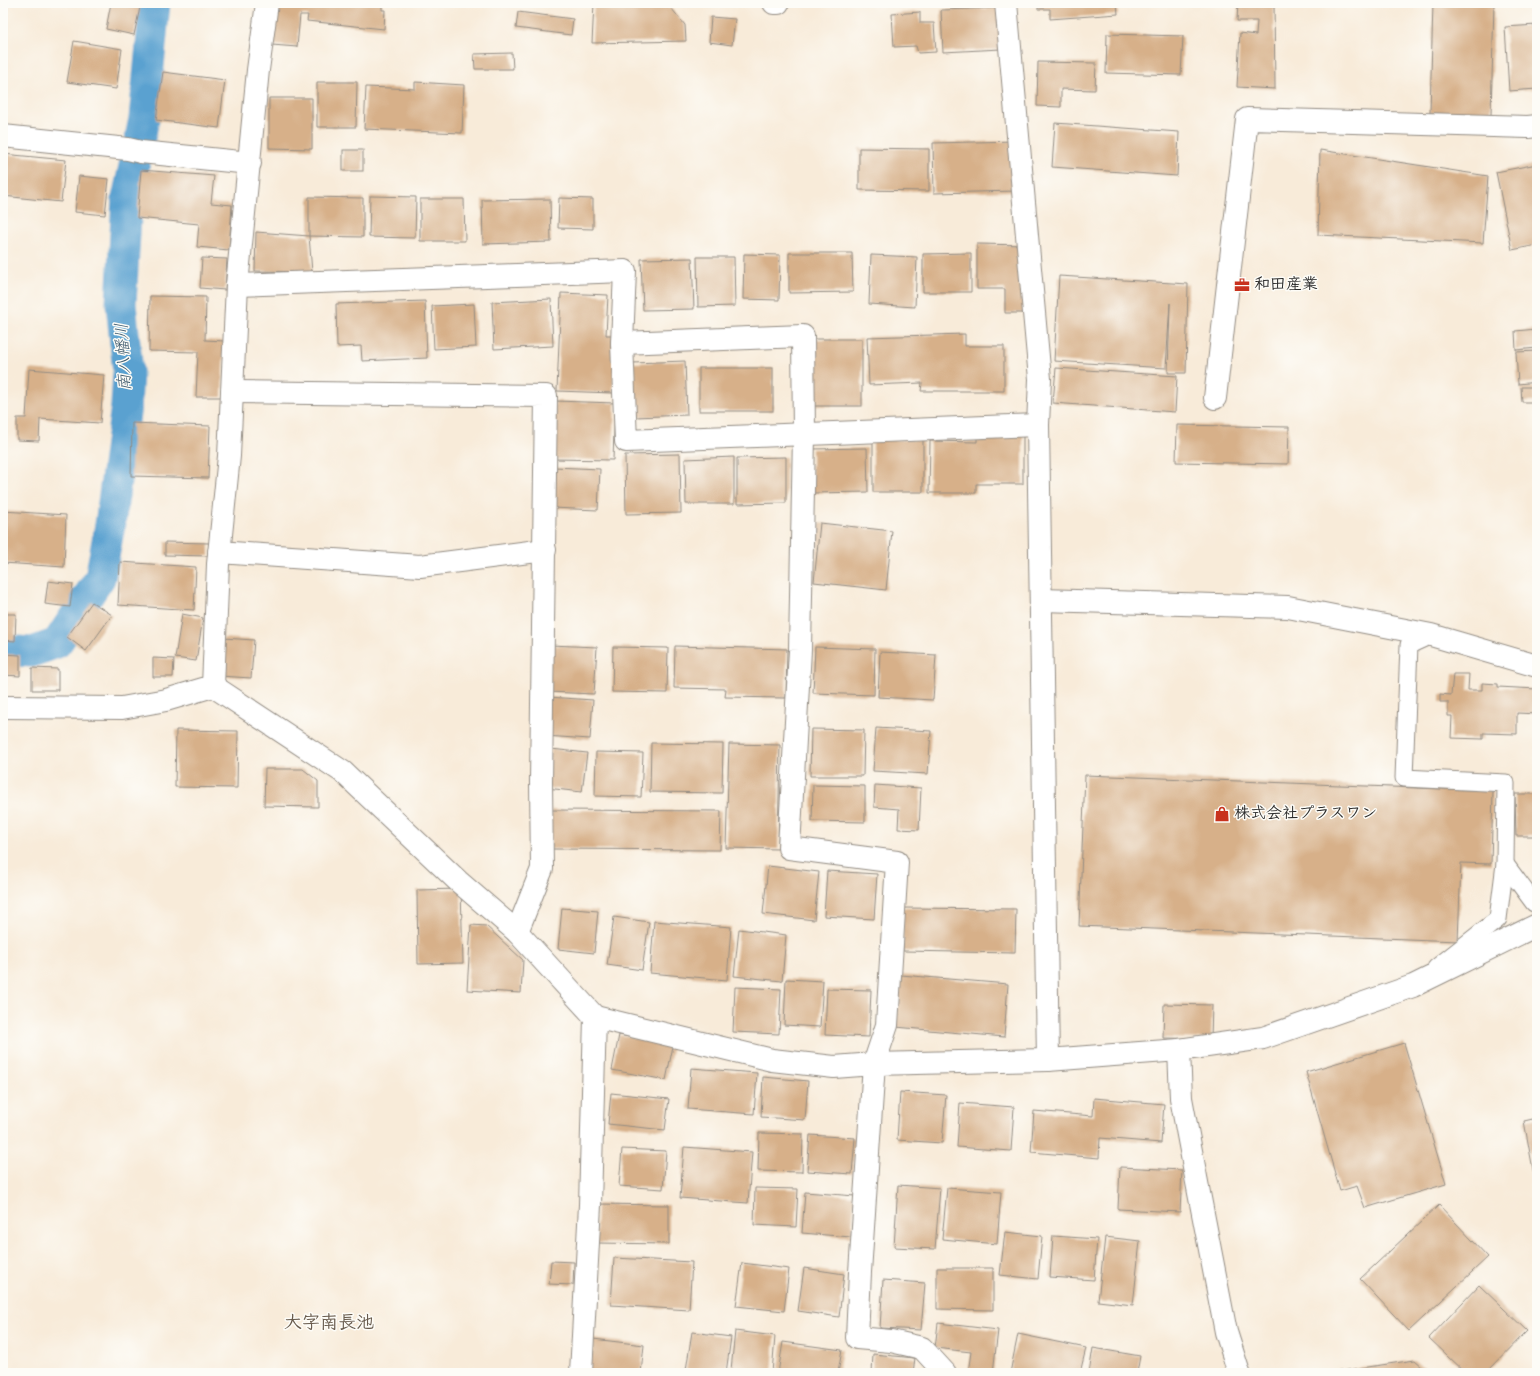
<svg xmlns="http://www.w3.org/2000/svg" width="1540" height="1376" viewBox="0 0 1540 1376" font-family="'Indie Flower','Klee One',sans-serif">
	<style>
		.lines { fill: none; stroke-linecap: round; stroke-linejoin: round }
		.canal { stroke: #5aa1d0; stroke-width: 31 }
		.building { fill: #d7b089 }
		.service-casing { stroke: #928b82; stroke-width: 19 }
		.minor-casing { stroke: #928b82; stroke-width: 24 }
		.service { stroke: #fff; stroke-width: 17 }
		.minor { stroke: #fff; stroke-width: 22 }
		.labels { text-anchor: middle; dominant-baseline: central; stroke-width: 3; stroke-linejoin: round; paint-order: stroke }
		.poi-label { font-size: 16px; font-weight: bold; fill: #2b2b2b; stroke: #fdfcf7; text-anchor: start }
		.water-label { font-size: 17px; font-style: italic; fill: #3e5a6d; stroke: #fdfcf7 }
		.quarter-label { font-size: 18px; font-weight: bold; fill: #675a4c; stroke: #fdfcf7 }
	</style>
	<rect width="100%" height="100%" fill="#fdfcf7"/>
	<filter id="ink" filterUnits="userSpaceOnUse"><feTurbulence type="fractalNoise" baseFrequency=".025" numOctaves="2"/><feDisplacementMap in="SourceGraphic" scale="8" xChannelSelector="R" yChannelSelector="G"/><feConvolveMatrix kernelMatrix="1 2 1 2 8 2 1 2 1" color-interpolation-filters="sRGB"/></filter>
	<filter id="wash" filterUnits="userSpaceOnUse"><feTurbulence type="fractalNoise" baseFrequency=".012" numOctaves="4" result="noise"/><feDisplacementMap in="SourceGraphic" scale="16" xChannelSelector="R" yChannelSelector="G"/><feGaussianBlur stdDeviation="0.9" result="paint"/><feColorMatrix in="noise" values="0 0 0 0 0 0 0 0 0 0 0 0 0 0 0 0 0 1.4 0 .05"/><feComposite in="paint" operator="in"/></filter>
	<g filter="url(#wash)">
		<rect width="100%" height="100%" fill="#f8ebd9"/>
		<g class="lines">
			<path class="canal" d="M 3,650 L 32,652 L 57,643 L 100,578 L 110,525 L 126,406 L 128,372 L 121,304 L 127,199 L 144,119 L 155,3"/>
		</g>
		<g id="blocks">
			<g class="building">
				<path d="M 111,3 L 141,3 L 134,35 L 106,29 Z"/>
				<path d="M 277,3 L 382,3 L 382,10 L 385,10 L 384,29 L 307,21 L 308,15 L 300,15 L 297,47 L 272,45 Z"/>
				<path d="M 594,3 L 667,3 L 685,25 L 686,41 L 592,43 Z"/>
				<path d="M 1038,3 L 1117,3 L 1118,14 L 1050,19 L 1050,9 L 1038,9 Z"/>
				<path d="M 1238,3 L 1274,3 L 1275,89 L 1237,87 L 1240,33 L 1256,35 L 1257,21 L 1237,21 Z"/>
				<path d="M 1433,3 L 1494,3 L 1491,115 L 1430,113 Z"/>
				<path d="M 1000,8 L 1001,49 L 943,52 L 941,10 Z"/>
				<path d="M 518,12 L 573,19 L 571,35 L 516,28 Z"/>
				<path d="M 920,12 L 920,23 L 934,23 L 936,52 L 918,53 L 916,46 L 894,47 L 892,14 Z"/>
				<path d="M 711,17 L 735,19 L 732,45 L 709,42 Z"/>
				<path d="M 1537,25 L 1537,89 L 1509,91 L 1505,27 Z"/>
				<path d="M 1107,34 L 1183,36 L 1181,75 L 1106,73 Z"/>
				<path d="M 74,41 L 122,49 L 116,89 L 67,82 Z"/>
				<path d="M 512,53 L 513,69 L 475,69 L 474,54 Z"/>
				<path d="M 1038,62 L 1096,63 L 1095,90 L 1061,89 L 1061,107 L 1037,106 Z"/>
				<path d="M 163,72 L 225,80 L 219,128 L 156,120 Z"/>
				<path d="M 317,82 L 357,82 L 356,127 L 317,127 Z"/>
				<path d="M 415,82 L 464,85 L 462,133 L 364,129 L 366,87 L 415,89 Z"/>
				<path d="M 269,98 L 312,98 L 312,149 L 269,148 Z"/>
				<path d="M 1055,123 L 1179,132 L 1177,176 L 1052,167 Z"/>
				<path d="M 1015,141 L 1016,191 L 934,193 L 933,143 Z"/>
				<path d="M 859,148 L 929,149 L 929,191 L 859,190 Z"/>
				<rect x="343" y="150" width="20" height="21"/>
				<path d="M 1320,150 L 1488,176 L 1483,243 L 1318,235 Z"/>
				<path d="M 3,154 L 66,160 L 61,202 L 3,196 Z"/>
				<path d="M 1537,164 L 1537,245 L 1512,250 L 1496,172 Z"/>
				<path d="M 141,170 L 214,176 L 211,203 L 232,205 L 229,250 L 197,247 L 199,224 L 137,218 Z"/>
				<path d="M 79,176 L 109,179 L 105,215 L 75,212 Z"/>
				<path d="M 370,196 L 416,197 L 415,238 L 369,237 Z"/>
				<path d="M 309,197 L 363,198 L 363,237 L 309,236 Z"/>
				<path d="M 559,198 L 593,199 L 593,229 L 558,228 Z"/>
				<path d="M 420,199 L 464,199 L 465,241 L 420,241 Z"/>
				<path d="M 550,199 L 551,242 L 483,244 L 482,200 Z"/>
				<path d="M 256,232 L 309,236 L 312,272 L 255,271 Z"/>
				<path d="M 977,244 L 1027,245 L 1026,313 L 1005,313 L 1005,289 L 977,289 Z"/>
				<path d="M 789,253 L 852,253 L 853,292 L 789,293 Z"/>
				<path d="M 971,253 L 971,292 L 923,292 L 923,254 Z"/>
				<path d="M 744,254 L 780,255 L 779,300 L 743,299 Z"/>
				<path d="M 871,255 L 917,257 L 915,307 L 869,304 Z"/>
				<path d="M 697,257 L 734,257 L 735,306 L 698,307 Z"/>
				<path d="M 202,258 L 227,259 L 225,290 L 200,288 Z"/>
				<path d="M 692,258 L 694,309 L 643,310 L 641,259 Z"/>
				<path d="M 1059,276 L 1188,284 L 1186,373 L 1168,373 L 1170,303 L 1166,368 L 1054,361 Z"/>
				<path d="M 561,293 L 608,295 L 606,335 L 615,335 L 613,393 L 557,391 Z"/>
				<path d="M 150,296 L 206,297 L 205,340 L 224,341 L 222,397 L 196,397 L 198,352 L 149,351 Z"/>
				<path d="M 551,299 L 553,346 L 494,349 L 492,302 Z"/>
				<path d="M 425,301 L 427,358 L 362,361 L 361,346 L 337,347 L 336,304 Z"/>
				<path d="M 474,304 L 476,347 L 434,349 L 432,306 Z"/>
				<path d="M 1537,329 L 1537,348 L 1516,350 L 1515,331 Z"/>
				<path d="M 965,334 L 965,346 L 1004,346 L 1004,391 L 921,391 L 922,383 L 869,385 L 867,337 Z"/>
				<rect x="811" y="339" width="51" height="67"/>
				<path d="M 1537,351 L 1537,382 L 1518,384 L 1516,352 Z"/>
				<path d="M 685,361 L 687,415 L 635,417 L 633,363 Z"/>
				<rect x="699" y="368" width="74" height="43"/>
				<path d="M 1056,368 L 1177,376 L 1175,412 L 1053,403 Z"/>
				<path d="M 29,369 L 104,375 L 100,423 L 40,419 L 39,441 L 17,440 L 17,418 L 26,418 Z"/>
				<path d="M 1521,387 L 1534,387 L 1534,402 L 1522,402 Z"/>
				<path d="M 555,401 L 615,403 L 613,460 L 553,459 Z"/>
				<path d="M 132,423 L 210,426 L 208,478 L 131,476 Z"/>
				<path d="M 1177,425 L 1289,427 L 1288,464 L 1176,462 Z"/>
				<path d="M 977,434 L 1023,434 L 1023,484 L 976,484 L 976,493 L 929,493 L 930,441 L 977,442 Z"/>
				<rect x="873" y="440" width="50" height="52"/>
				<path d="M 867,448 L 868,492 L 812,493 L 812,449 Z"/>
				<path d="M 680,454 L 681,513 L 626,514 L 625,455 Z"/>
				<path d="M 734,457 L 734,504 L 686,504 L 685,459 Z"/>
				<path d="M 786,457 L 786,503 L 737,504 L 737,458 Z"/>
				<path d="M 554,467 L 600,469 L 598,510 L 552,508 Z"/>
				<path d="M 3,511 L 66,515 L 64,567 L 3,563 Z"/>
				<path d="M 820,523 L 892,531 L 886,590 L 814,582 Z"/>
				<path d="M 165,542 L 209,543 L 209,556 L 165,555 Z"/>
				<path d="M 120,562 L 196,567 L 194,610 L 118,605 Z"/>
				<path d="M 48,581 L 73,584 L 70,607 L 45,604 Z"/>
				<path d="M 92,602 L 112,615 L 86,651 L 67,637 Z"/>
				<path d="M 3,614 L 16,614 L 15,641 L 3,640 Z"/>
				<path d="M 182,614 L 203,618 L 196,661 L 175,658 Z"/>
				<path d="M 223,638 L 254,640 L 251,678 L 220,676 Z"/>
				<path d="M 550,645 L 597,647 L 594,694 L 548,692 Z"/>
				<path d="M 675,646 L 787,649 L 786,698 L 725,697 L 726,689 L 674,688 Z"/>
				<path d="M 613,647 L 668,648 L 667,693 L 612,692 Z"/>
				<path d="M 815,647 L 875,649 L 874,695 L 813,693 Z"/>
				<path d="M 880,652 L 936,655 L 933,700 L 878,697 Z"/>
				<path d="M 3,654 L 20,655 L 20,676 L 3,675 Z"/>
				<path d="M 153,658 L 174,659 L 173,677 L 153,677 Z"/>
				<path d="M 32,668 L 58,669 L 58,690 L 32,690 Z"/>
				<path d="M 1453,674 L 1469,674 L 1468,690 L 1482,690 L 1482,683 L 1498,684 L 1498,687 L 1537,689 L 1537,714 L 1517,713 L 1517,734 L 1483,733 L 1483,739 L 1451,738 L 1452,716 L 1448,716 L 1448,702 L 1440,702 L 1440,694 L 1451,695 Z"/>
				<path d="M 548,697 L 593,700 L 590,739 L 545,736 Z"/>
				<path d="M 876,728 L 931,731 L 928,774 L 873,771 Z"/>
				<path d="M 811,729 L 864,730 L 863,776 L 810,776 Z"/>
				<path d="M 176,730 L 238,731 L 237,788 L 175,787 Z"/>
				<path d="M 651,743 L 723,744 L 722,793 L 650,792 Z"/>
				<path d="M 729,744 L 780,745 L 778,849 L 726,848 Z"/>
				<path d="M 551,749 L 587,753 L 582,792 L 546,788 Z"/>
				<path d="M 596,752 L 643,753 L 641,797 L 595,796 Z"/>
				<path d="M 265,769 L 303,769 L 318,781 L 318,807 L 264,806 Z"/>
				<path d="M 1085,775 L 1493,791 L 1491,864 L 1461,863 L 1458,941 L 1079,926 Z"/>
				<path d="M 813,785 L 865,786 L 865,822 L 812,821 Z"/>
				<path d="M 875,785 L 921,788 L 919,830 L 898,829 L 899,809 L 874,807 Z"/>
				<path d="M 1515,794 L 1537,794 L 1537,836 L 1516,836 Z"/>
				<path d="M 551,810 L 721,811 L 720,850 L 550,849 Z"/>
				<path d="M 768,866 L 819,872 L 814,920 L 763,914 Z"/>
				<path d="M 827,871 L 877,874 L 874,919 L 824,916 Z"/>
				<path d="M 461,889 L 463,963 L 418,964 L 417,890 Z"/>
				<path d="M 562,908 L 598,911 L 594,953 L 558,949 Z"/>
				<path d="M 903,908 L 1016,909 L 1015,953 L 903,951 Z"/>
				<path d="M 614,917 L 649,922 L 642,970 L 607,965 Z"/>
				<path d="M 654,921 L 731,927 L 727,980 L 650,973 Z"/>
				<path d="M 471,925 L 486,926 L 523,960 L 521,993 L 467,990 Z"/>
				<path d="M 739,929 L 786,935 L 782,981 L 734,976 Z"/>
				<path d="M 901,975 L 1008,984 L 1004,1037 L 896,1027 Z"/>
				<path d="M 786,979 L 823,981 L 820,1027 L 784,1025 Z"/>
				<path d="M 735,987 L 781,989 L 779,1034 L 733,1032 Z"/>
				<path d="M 827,989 L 871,990 L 869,1037 L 825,1035 Z"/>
				<path d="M 1164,1004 L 1212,1005 L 1211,1039 L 1163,1038 Z"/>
				<path d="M 619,1035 L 673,1046 L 666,1080 L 612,1070 Z"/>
				<path d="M 1404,1043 L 1446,1184 L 1365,1208 L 1357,1186 L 1340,1191 L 1306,1072 Z"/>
				<path d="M 691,1068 L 757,1073 L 754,1114 L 688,1109 Z"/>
				<path d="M 763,1077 L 808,1081 L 805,1120 L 761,1117 Z"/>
				<path d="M 900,1092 L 946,1095 L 942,1143 L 897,1140 Z"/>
				<path d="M 611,1093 L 669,1099 L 665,1130 L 608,1124 Z"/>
				<path d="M 1094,1098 L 1164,1104 L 1161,1143 L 1100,1138 L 1099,1158 L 1031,1152 L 1034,1111 L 1093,1116 Z"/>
				<path d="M 960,1103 L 1014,1107 L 1011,1151 L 957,1147 Z"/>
				<path d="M 1537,1118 L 1537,1186 L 1536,1186 L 1524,1121 Z"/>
				<path d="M 759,1133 L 803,1134 L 802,1172 L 758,1171 Z"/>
				<path d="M 810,1135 L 855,1138 L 852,1174 L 807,1171 Z"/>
				<path d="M 684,1147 L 752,1152 L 748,1203 L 680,1198 Z"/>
				<path d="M 622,1149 L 666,1151 L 663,1189 L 619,1186 Z"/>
				<path d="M 1120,1167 L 1182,1170 L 1180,1212 L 1118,1209 Z"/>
				<path d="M 898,1185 L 940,1188 L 935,1249 L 894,1247 Z"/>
				<path d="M 755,1188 L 798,1189 L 796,1227 L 754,1225 Z"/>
				<path d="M 947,1188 L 1001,1192 L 997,1244 L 942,1239 Z"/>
				<path d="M 805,1192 L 855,1196 L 851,1237 L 802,1233 Z"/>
				<path d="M 597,1204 L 669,1205 L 669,1244 L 596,1243 Z"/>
				<path d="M 1439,1205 L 1488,1257 L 1409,1331 L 1360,1279 Z"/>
				<path d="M 1005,1232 L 1042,1236 L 1038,1279 L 1000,1275 Z"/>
				<path d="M 1053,1236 L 1097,1239 L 1094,1280 L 1050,1277 Z"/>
				<path d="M 1105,1237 L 1140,1241 L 1133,1305 L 1098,1301 Z"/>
				<path d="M 614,1258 L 692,1262 L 689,1310 L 611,1305 Z"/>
				<path d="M 551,1261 L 574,1262 L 573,1285 L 549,1284 Z"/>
				<path d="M 742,1263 L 789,1269 L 784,1311 L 736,1306 Z"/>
				<path d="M 804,1268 L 844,1274 L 839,1317 L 798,1311 Z"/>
				<path d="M 937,1268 L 993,1268 L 993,1310 L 937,1309 Z"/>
				<path d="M 883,1280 L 925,1283 L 921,1330 L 880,1328 Z"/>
				<path d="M 1479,1285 L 1527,1331 L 1486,1373 L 1466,1373 L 1429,1338 Z"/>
				<path d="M 938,1323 L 998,1330 L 993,1373 L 968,1373 L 971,1352 L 935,1348 Z"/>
				<path d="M 735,1331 L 775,1336 L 772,1373 L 731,1370 Z"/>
				<path d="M 692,1332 L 731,1337 L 726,1373 L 708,1373 L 686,1370 Z"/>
				<path d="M 1018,1334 L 1086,1348 L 1080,1373 L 1010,1373 Z"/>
				<path d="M 593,1339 L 644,1345 L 641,1373 L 589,1373 Z"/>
				<path d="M 783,1342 L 842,1350 L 838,1373 L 778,1373 Z"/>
				<path d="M 1093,1348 L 1140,1356 L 1137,1373 L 1089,1373 Z"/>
				<path d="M 873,1354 L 915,1358 L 913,1373 L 872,1373 Z"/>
				<path d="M 1415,1360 L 1430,1373 L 1334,1373 L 1334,1372 Z"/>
			</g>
		</g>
	</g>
	<g filter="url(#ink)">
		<use href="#blocks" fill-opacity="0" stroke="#928b82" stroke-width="1"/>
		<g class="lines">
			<g class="service-casing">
				<g id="service">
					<path d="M 1431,635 L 1409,645 L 1404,778 L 1506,783 L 1505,864 L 1498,919 L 1436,968"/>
					<path d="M 1505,864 L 1534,903 L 1537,904"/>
				</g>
			</g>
			<g class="minor-casing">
				<g id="minor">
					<path d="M 774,3 L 778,3"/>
					<path d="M 1006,3 L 1040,379 L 1038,425 L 1048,1060"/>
					<path d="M 3,136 L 128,149 L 141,152 L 250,163"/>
					<path d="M 237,285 L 625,271 L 622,343 L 626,441 L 1038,425"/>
					<path d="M 622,343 L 803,336 L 804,434 L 800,650 L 789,848 L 897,862 L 887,1025 L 874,1064 L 860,1272 L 857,1338 L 891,1341 L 922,1348 L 945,1373"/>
					<path d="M 232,392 L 546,396 L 541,782 L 542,869 L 517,932"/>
					<path d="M 1215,398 L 1247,119 L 1528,127 L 1537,126"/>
					<path d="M 219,552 L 420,566 L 545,550"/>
					<path d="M 1041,600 L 1288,607 L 1431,635 L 1537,666"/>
					<path d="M 213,686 L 218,564 L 229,456 L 237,285 L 258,70 L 267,3"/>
					<path d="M 213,686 L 343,772 L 458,881 L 517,932 L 595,1017"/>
					<path d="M 3,707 L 122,708 L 166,700 L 213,686"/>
					<path d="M 1179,1050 L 1181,1098 L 1199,1193 L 1226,1332 L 1239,1373"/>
					<path d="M 581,1373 L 590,1205 L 595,1017 L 772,1060 L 834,1067 L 874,1064 L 1048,1060 L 1179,1050 L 1263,1038 L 1413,986 L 1537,925"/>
				</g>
			</g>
			<use href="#service" class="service"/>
			<use href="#minor" class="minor"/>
		</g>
	</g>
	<defs>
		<g id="office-bare" transform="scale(1.2)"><path d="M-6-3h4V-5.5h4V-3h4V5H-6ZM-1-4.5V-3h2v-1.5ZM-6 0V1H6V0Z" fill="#c8321e" stroke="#fdfcf7" stroke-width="2.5" paint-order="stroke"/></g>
		<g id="shop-bare" transform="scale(1.2)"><path d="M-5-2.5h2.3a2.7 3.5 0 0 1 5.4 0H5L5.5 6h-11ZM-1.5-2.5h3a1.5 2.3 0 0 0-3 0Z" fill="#c8321e" stroke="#fdfcf7" stroke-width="2.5" paint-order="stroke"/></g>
	</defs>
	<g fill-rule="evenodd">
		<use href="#office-bare" x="1242" y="285"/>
		<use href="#shop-bare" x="1222" y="814"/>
	</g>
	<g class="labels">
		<g class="poi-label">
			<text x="1254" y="285">和田産業</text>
			<text x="1234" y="814">株式会社プラスワン</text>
		</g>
		<g class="water-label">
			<text transform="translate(124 357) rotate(-93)">南八幡川</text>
		</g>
		<g class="quarter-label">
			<text x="329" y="1324">大字南長池</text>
		</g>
	</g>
	<rect width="1540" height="1376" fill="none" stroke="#fdfcf7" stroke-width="16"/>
</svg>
